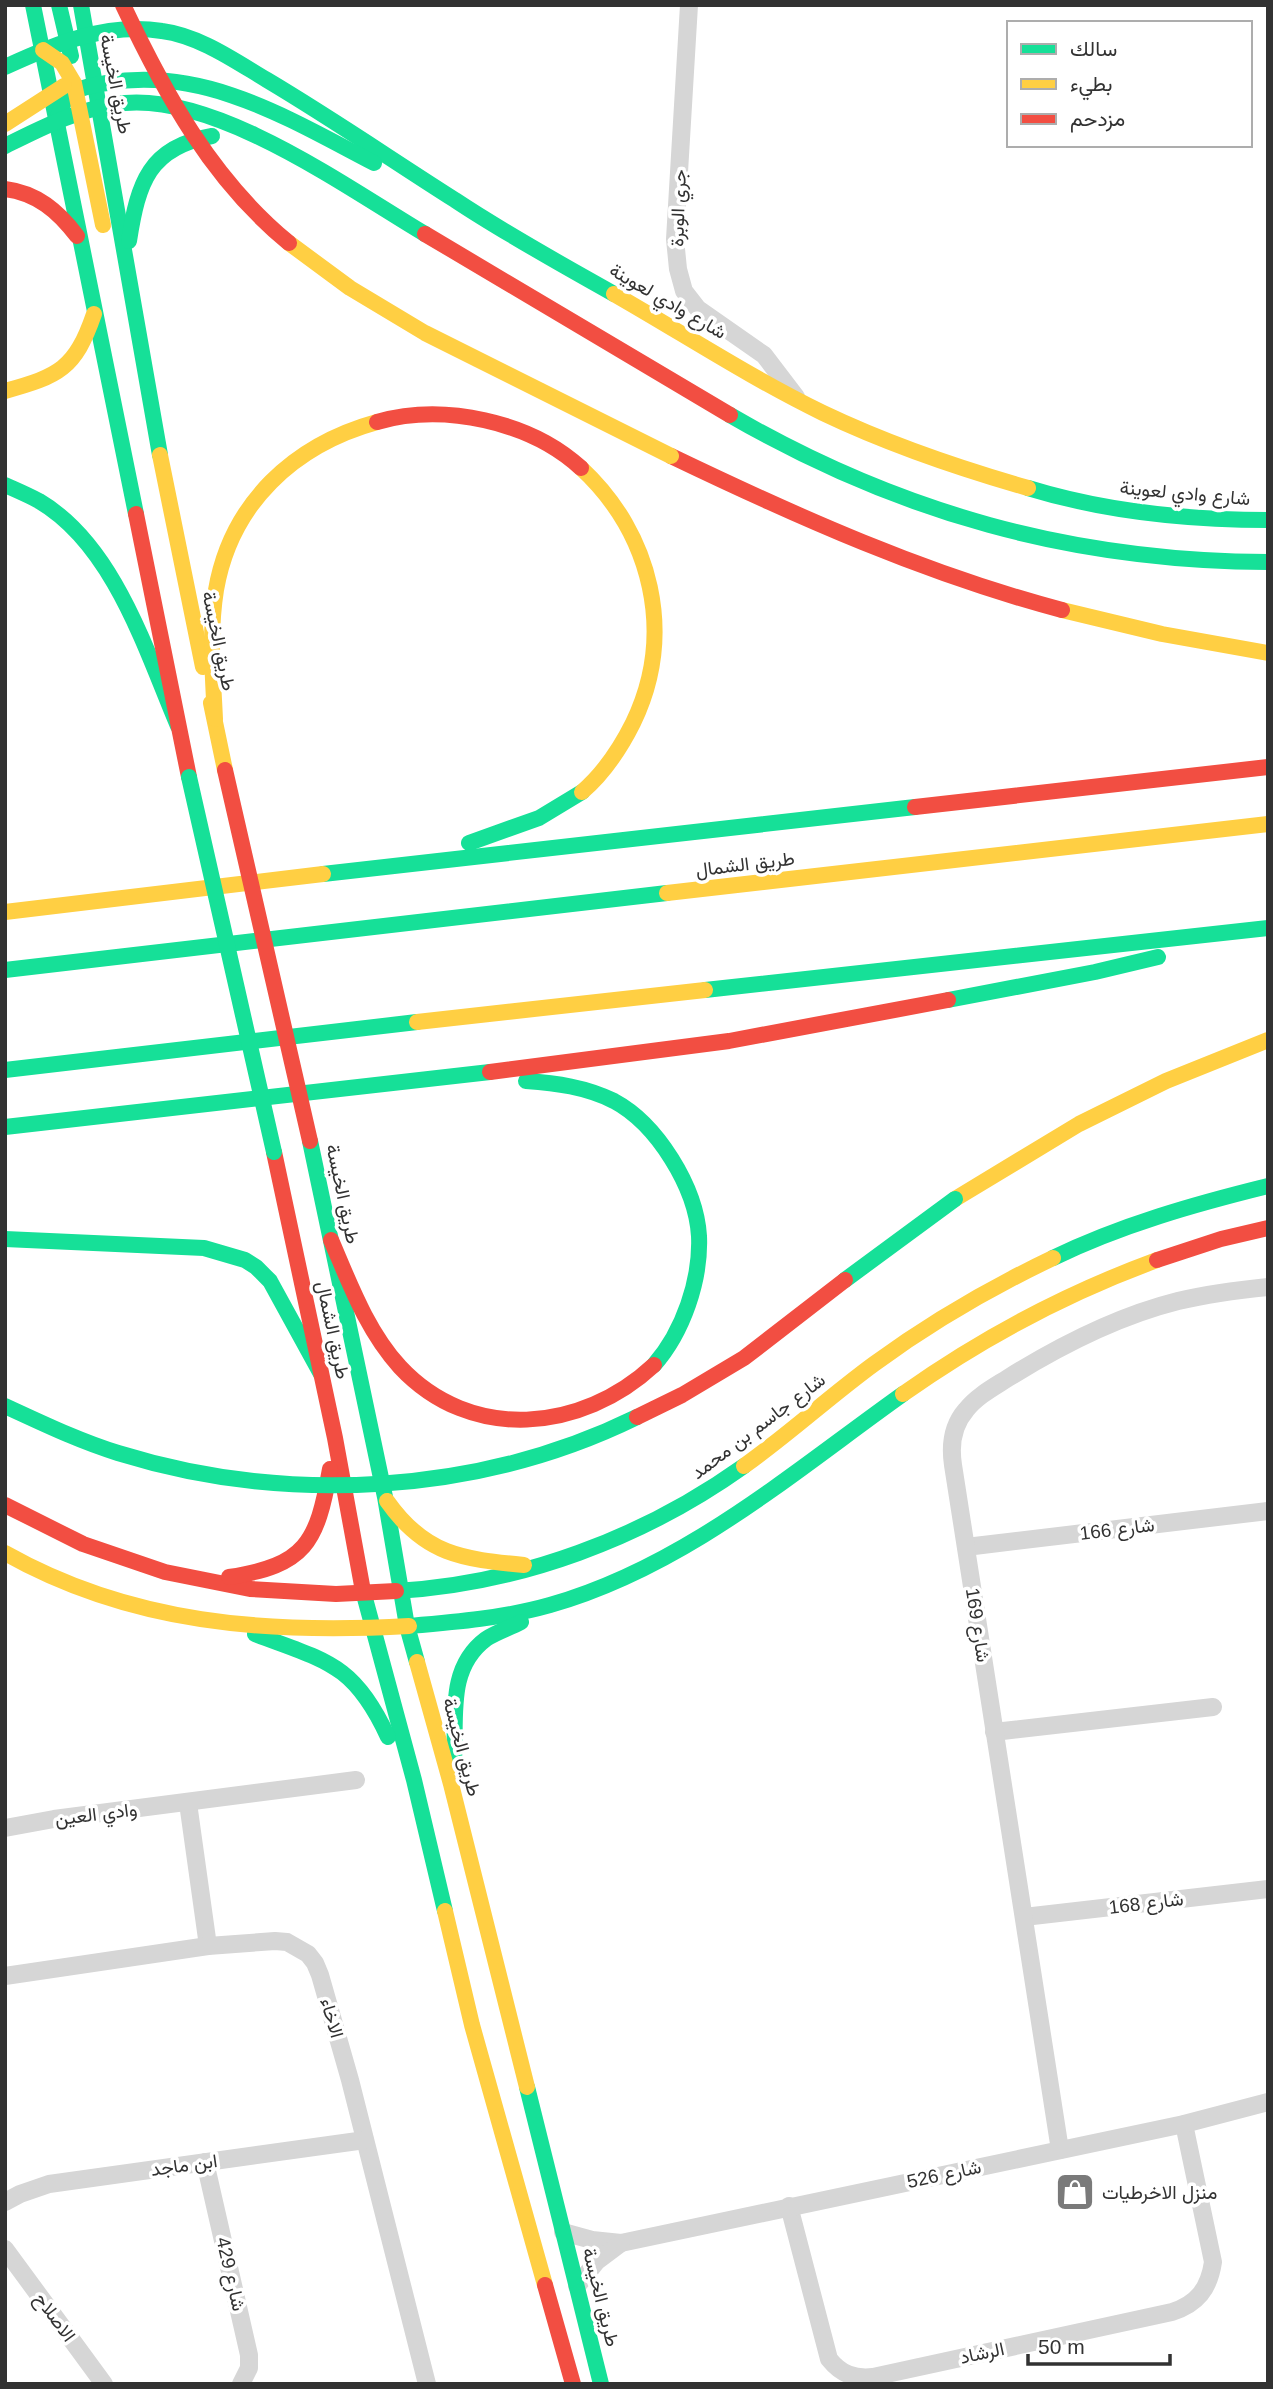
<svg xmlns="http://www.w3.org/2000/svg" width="1273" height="2389" viewBox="0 0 1273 2389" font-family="Arial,Vazirmatn,sans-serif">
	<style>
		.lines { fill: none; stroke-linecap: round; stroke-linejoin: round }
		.street { stroke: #d6d6d6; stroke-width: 18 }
		.fast { stroke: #16e098; stroke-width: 16 }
		.slow { stroke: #ffcf43; stroke-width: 16 }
		.jam { stroke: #f24e42; stroke-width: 16 }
		.fast-bridge { stroke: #16e098; stroke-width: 16 }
		.slow-bridge { stroke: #ffcf43; stroke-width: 16 }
		.jam-bridge { stroke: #f24e42; stroke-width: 16 }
		.labels { text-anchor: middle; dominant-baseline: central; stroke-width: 7; stroke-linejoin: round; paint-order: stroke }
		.street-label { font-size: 19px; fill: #323232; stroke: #fff }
		.poi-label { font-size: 19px; fill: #323232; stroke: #fff; text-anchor: start }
	</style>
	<rect width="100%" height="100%" fill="#fff"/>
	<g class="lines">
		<g class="street">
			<path d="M 689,5 L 675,239 L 678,269 L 684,291 L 698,309 L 764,355 L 796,397"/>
			<path d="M 966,1547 L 1268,1511"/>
			<path d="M 994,1732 L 1213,1707"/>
			<path d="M 188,1803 L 208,1946"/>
			<path d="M 5,1828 L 54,1819 L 356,1780"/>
			<path d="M 1024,1917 L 1268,1889"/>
			<path d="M 5,1976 L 208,1946 L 275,1941 L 287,1942 L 308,1954 L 315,1963 L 320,1975 L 350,2080 L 427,2384"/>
			<path d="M 1060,2150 L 953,1465 C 950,1445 952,1426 966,1410 C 977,1396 994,1387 1008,1378 C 1061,1345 1118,1316 1178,1301 C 1208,1294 1238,1290 1268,1287"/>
			<path d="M 205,2162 L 249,2355 L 249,2368 L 241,2384"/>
			<path d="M 5,2202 L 20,2194 L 49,2184 L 365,2140"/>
			<path d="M 789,2206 L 829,2359 C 841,2374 854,2379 873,2377 L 1172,2312 C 1197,2304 1209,2289 1213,2262 L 1184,2124"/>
			<path d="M 563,2232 L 592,2240 L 621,2243 L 1184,2124 L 1268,2102"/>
			<path d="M 5,2249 L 104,2384"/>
			<path d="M 577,2286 L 597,2261 L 621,2243"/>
		</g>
		<g class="fast">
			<path d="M 33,5 L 136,514"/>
			<path d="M 59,5 L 71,56"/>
			<path d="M 81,5 L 160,455"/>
			<path d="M 5,67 C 55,44 106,22 162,31 C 200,36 235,61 267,80 C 331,118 392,160 455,200 C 506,234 561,264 614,294"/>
			<path d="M 57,121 C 64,89 79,88 107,83 C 205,66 291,120 374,163"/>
			<path d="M 5,146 C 43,127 82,107 125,103 C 219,95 346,187 425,234"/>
			<path d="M 129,241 C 138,183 149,147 212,136"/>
			<path d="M 730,415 C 899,513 1072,561 1268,562"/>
			<path d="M 5,485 C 16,490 28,495 39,501 C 114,545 146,651 178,726"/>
			<path d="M 1028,488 C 1106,512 1187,520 1268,520"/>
			<path d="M 469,843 L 539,818 L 582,792"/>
			<path d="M 323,874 L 915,807"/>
			<path d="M 5,970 L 667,893"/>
			<path d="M 705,990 L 1268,928"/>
			<path d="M 948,1000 L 1095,972 L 1158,957"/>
			<path d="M 5,1070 L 417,1022"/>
			<path d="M 526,1081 C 556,1083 586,1087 614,1101 C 657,1124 696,1187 699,1236 C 701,1280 683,1332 654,1365"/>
			<path d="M 5,1127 L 490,1072"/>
			<path d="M 310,1141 L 385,1497 L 407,1626 L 417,1662"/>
			<path d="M 5,1239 L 204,1248 L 245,1260 L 256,1267 L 270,1281 L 321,1374"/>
			<path d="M 1053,1258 C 1121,1225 1195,1204 1268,1186"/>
			<path d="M 363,1591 L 414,1780 L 445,1911"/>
			<path d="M 396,1591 C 520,1584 643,1538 744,1466"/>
			<path d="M 409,1626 C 456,1622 504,1618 550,1605 C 684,1567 792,1473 903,1394"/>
			<path d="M 255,1634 C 326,1661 354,1663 388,1737"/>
			<path d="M 453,1773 C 459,1727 443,1671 486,1639 C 497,1632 510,1628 521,1622"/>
			<path d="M 527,2087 L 601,2384"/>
		</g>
		<g class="slow">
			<path d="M 43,50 L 62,63 L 74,83 L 103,225"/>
			<path d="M 5,124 L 64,86"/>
			<path d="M 614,294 C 684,334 751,378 823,413 C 888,444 958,468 1028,488"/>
			<path d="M 5,391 C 59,376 75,369 94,314"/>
			<path d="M 160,455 L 203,667"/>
			<path d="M 581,468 C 652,534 676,634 633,723 C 620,749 604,773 582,792"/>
			<path d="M 1062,610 L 1162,634 L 1268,653"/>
			<path d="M 211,703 L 225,770"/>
			<path d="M 215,719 C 213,676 209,633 216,590 C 231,503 294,445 377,422"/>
			<path d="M 667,893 L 1268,824"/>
			<path d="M 5,912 L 323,874"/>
			<path d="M 417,1022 L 705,990"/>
			<path d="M 955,1199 L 1079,1124 L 1166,1081 L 1268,1040"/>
			<path d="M 903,1394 C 982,1338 1067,1293 1157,1260"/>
			<path d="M 744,1466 C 789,1434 829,1397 874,1364 C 930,1323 990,1288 1053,1258"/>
			<path d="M 387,1501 C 425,1555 462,1559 524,1565"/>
			<path d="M 5,1553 C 131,1624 267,1634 409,1626"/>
			<path d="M 417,1662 L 451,1784 L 527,2087"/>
			<path d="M 445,1911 L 472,2025 L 545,2285"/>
		</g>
		<g class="jam">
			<path d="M 5,189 C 37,193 58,211 77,236"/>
			<path d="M 425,234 L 730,415"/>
			<path d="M 377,422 C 443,403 530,421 581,468"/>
			<path d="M 671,456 C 798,517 926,574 1062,610"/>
			<path d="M 136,514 L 189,777"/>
			<path d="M 915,807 L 1268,767"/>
			<path d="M 490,1072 L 729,1041 L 948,1000"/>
			<path d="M 274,1152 L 335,1438 L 363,1591"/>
			<path d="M 331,1240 C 350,1284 367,1331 400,1367 C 471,1443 582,1432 654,1365"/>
			<path d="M 1157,1260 L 1221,1239 L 1268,1228"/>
			<path d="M 5,1505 L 83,1544 L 165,1572 L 250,1589 L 336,1594 L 396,1591"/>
			<path d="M 229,1577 C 306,1565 317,1543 330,1469"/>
			<path d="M 545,2285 L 573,2384"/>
		</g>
		<g class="fast-bridge">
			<path d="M 189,777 L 274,1152"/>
			<path d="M 845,1280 L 955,1199"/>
			<path d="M 5,1406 C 42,1423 79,1441 118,1453 C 286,1505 478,1495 637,1417"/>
		</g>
		<path class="slow-bridge" d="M 289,243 L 350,288 L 425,333 L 671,456"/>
		<g class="jam-bridge">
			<path d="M 123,5 C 165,94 212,180 289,243"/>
			<path d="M 225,770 L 310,1141"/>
			<path d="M 637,1417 L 682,1395 L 744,1358 L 845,1280"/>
		</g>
	</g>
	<defs>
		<g id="shop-square" transform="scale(2.0125)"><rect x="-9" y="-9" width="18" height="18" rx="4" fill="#7a7a7a" stroke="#fff"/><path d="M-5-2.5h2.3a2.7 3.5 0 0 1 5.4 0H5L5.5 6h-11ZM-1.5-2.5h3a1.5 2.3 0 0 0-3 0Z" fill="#fff"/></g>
	</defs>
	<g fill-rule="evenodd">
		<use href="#shop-square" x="1075" y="2192"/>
	</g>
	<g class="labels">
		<g class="street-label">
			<text transform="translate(116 84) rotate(79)">طريق الخيسة</text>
			<text transform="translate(678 208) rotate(-88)">جري الوبرة</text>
			<text transform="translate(668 301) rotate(30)">شارع وادي لعوينة</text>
			<text transform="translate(1185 493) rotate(5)">شارع وادي لعوينة</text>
			<text transform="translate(219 641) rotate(78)">طريق الخيسة</text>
			<text transform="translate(745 864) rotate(-7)">طريق الشمال</text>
			<text transform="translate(343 1194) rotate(78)">طريق الخيسة</text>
			<text transform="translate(333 1330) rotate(78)">طريق الشمال</text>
			<text transform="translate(758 1426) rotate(-37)">شارع جاسم بن محمد</text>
			<text transform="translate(1117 1529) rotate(-7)">شارع 166</text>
			<text transform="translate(978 1625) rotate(81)">شارع 169</text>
			<text transform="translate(462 1747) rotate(75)">طريق الخيسة</text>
			<text transform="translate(96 1814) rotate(-7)">وادي العين</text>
			<text transform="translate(1146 1903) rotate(-7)">شارع 168</text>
			<text transform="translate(332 2018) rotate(74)">الاخاء</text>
			<text transform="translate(184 2165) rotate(-8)">ابن ماجد</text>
			<text transform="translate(944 2174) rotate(-12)">شارع 526</text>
			<text transform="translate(231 2274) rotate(77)">شارع 429</text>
			<text transform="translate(601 2297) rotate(76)">طريق الخيسة</text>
			<text transform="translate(55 2317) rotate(54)">الاصلاح</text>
			<text transform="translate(982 2353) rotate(-12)">الرشاد</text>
		</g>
		<g class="poi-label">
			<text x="1102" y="2192">منزل الاخرطيات</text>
		</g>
	</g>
	<rect width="1273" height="2389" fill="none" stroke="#323232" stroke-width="14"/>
	<rect x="1007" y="21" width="245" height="126" fill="#ffffff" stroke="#adadad" stroke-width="2"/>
	<rect x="1021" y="44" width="35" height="10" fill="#16e098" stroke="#adadad" stroke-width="2"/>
	<text x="1070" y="56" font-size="21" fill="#323232">سالك</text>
	<rect x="1021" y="79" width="35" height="10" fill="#ffcf43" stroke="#adadad" stroke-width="2"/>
	<text x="1070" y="91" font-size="21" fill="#323232">بطيء</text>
	<rect x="1021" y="114" width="35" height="10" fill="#f24e42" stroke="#adadad" stroke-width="2"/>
	<text x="1070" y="126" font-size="21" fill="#323232">مزدحم</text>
	<path d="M1028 2354v10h142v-10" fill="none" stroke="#323232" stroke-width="3.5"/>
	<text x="1038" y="2354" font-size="21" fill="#323232" stroke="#ffffff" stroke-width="5" paint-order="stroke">50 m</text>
</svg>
